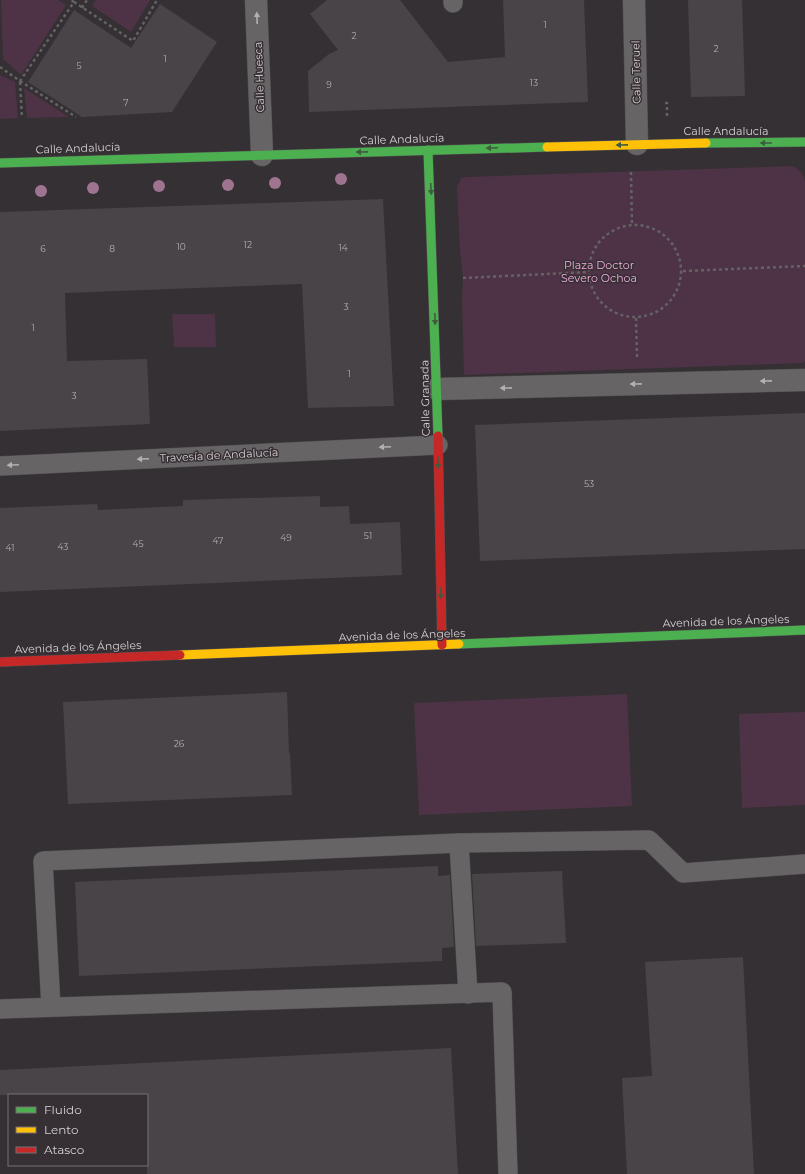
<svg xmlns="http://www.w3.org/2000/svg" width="805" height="1174" viewBox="0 0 805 1174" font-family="Montserrat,sans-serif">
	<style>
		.green { fill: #4d3345 }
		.building { fill: #484447 }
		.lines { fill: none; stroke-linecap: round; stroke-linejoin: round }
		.lane-casing { stroke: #514d50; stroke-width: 20 }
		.street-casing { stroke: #514d50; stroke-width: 23 }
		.fast-casing { stroke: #514d50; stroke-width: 10 }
		.slow-casing { stroke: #514d50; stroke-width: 10 }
		.jam-casing { stroke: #514d50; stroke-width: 10 }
		.path { stroke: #656264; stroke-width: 2.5; stroke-dasharray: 3 3; stroke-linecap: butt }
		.lane { stroke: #666465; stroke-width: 19 }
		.street { stroke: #666465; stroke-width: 22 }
		.fast { stroke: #4caf50; stroke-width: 9 }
		.slow { stroke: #ffc107; stroke-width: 9 }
		.jam { stroke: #c62828; stroke-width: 9 }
		.tree { fill: #9f7491 }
		.oneway { fill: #b4b0b3 }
		.oneway2 { fill: #3e5c3e }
		.labels { text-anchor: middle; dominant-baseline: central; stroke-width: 3; stroke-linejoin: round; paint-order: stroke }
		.number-label { font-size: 9px; fill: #b2aeb1 }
		.street-label { font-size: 11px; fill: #d5d1d4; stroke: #362f34 }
		.park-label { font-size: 11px; fill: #f5acde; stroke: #362f34 }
	</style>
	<rect width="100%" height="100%" fill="#353033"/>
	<g class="green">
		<path d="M 1,0 L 58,0 L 66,5 L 21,75 L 3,59 Z"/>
		<path d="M 96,0 L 150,0 L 131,32 L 92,6 Z"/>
		<path d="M 0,75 L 15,82 L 18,118 L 0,119 Z"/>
		<path d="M 24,88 L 69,117 L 27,118 Z"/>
		<path d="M 791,166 C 799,168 803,173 805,181 L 805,361 L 802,363 L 464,375 L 462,300 L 463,278 L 460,251 L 457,187 L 461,178 L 467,177 Z"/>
		<path d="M 172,314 L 215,314 L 216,347 L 174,347 Z"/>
		<path d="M 627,694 L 632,806 L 419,815 L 414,703 Z"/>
		<path d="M 805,712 L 805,805 L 742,808 L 739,714 Z"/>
	</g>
	<g class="building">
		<path d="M 327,0 L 400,0 L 448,62 L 505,57 L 503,0 L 584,0 L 588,102 L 309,112 L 308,71 L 329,54 L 338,50 L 310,14 Z"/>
		<path d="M 688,0 L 742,0 L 745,96 L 691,97 Z"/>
		<path d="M 160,4 L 217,42 L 172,112 L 82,117 L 28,82 L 74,10 L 131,48 Z"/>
		<path d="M 383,199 L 394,406 L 308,408 L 302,284 L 65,293 L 67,361 L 147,359 L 150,424 L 0,431 L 0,212 Z"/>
		<path d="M 805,413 L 805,549 L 480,561 L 475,425 Z"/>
		<path d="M 320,496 L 320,507 L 349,506 L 350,524 L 400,522 L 402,575 L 0,592 L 0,508 L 97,504 L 98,510 L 183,506 L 183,500 Z"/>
		<path d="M 287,692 L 289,753 L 290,753 L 292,795 L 68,804 L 63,702 Z"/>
		<path d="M 438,866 L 438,876 L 450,875 L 454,947 L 442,948 L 442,961 L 79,976 L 75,882 Z"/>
		<path d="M 562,871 L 566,943 L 476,946 L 472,874 Z"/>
		<path d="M 743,957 L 754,1174 L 627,1174 L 622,1078 L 652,1076 L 645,962 Z"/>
		<path d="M 451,1048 L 458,1174 L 147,1174 L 147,1095 L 0,1095 L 0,1070 Z"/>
	</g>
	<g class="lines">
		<g class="lane-casing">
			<g id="lane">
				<path d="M 453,0 L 453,3"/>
				<path d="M 0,466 L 438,445"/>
				<path d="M 459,843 L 468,994"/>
				<path d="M 51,1007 L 43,861 L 459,843 L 649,840 L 683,873 L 805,864"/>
				<path d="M 0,1009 L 502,992 L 508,1174"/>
			</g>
		</g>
		<g class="street-casing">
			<g id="street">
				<path d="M 256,0 L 262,155"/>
				<path d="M 634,0 L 637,144"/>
				<path d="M 437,389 L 805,380"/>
			</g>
		</g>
		<g class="fast-casing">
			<g id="fast">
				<path d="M 706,143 L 805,142"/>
				<path d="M 428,150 L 438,436"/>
				<path d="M 0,163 L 547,147"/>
				<path d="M 459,644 L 805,630"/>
			</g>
		</g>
		<g class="slow-casing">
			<g id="slow">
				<path d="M 547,147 L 706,143"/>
				<path d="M 180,655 L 459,644"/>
			</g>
		</g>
		<g class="jam-casing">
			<g id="jam">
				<path d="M 438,436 L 442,645"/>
				<path d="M 0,662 L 180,655"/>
			</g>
		</g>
		<g class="path">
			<path d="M 74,2 L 133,41 L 157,0"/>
			<path d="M 82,8 L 87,0"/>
			<path d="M 0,67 L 20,81 L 74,2 L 71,0"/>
			<path d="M 20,81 L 76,117"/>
			<path d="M 20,82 L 22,118"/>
			<path d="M 665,103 L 667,103 L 667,116"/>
			<path d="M 631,172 L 632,225"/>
			<circle cx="635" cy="271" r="46"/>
			<path d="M 683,271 L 805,266"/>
			<path d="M 463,278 L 589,272"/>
			<path d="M 636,318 L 637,357"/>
		</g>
		<use href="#lane" class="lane"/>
		<use href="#street" class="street"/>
		<use href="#fast" class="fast"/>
		<use href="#slow" class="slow"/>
		<use href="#jam" class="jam"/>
	</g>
	<g class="tree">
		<circle cx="341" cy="179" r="6"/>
		<circle cx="275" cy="183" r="6"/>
		<circle cx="228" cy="185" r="6"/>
		<circle cx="159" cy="186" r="6"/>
		<circle cx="93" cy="188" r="6"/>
		<circle cx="41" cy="191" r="6"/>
	</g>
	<defs><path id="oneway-solid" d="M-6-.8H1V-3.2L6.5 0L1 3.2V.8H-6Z"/></defs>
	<g class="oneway">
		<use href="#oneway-solid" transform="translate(257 18) rotate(-92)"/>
		<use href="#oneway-solid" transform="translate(766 381) rotate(179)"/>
		<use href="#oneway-solid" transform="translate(636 384) rotate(179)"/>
		<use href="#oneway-solid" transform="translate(506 388) rotate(179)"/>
		<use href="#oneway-solid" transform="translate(385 447) rotate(177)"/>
		<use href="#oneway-solid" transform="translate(143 459) rotate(177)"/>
		<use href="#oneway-solid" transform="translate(13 465) rotate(177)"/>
	</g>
	<g class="oneway2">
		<use href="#oneway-solid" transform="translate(766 143) rotate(180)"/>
		<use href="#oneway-solid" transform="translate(622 145) rotate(179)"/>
		<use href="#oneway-solid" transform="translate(492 148) rotate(178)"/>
		<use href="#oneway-solid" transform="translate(362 152) rotate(179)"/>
		<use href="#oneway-solid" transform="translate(431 189) rotate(87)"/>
		<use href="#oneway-solid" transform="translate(435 319) rotate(88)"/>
		<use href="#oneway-solid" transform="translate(438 463) rotate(89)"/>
		<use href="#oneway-solid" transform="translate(441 593) rotate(89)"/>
	</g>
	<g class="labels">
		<g class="number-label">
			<text x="545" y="24">1</text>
			<text x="354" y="35">2</text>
			<text x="716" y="48">2</text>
			<text x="165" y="58">1</text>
			<text x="79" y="65">5</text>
			<text x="534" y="82">13</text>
			<text x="329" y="84">9</text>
			<text x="126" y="102">7</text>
			<text x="248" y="244">12</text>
			<text x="181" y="246">10</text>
			<text x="343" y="247">14</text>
			<text x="43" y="248">6</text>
			<text x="112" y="248">8</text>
			<text x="346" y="306">3</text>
			<text x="33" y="327">1</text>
			<text x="349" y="373">1</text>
			<text x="74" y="395">3</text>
			<text x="589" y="483">53</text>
			<text x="368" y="535">51</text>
			<text x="286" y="537">49</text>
			<text x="218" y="540">47</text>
			<text x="138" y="543">45</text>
			<text x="63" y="546">43</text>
			<text x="10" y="547">41</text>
			<text x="179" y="743">26</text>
		</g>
		<g class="street-label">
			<text transform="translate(636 72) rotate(-91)">Calle Teruel</text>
			<text transform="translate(259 77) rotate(-92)">Calle Huesca</text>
			<text x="726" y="131">Calle Andalucía</text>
			<text transform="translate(402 139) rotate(-2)">Calle Andalucía</text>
			<text transform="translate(78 148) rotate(-2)">Calle Andalucía</text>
			<text transform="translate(425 398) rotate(-91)">Calle Granada</text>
			<text transform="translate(219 455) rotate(-3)">Travesía de Andalucía</text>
			<text transform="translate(726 621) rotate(-2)">Avenida de los Ángeles</text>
			<text transform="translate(402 635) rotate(-2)">Avenida de los Ángeles</text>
			<text transform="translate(78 647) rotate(-2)">Avenida de los Ángeles</text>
		</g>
		<g class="park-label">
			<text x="599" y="265">Plaza Doctor<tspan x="599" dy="13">Severo Ochoa</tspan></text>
		</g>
	</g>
	<rect x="8" y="1094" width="140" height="72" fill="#362f34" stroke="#767074"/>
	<rect x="16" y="1107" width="20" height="6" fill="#4caf50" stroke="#767074"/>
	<text x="44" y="1114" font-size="12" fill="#d5d1d4">Fluido</text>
	<rect x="16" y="1127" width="20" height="6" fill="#ffc107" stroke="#767074"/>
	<text x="44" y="1134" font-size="12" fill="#d5d1d4">Lento</text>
	<rect x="16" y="1147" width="20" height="6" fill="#c62828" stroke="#767074"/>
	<text x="44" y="1154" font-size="12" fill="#d5d1d4">Atasco</text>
</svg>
